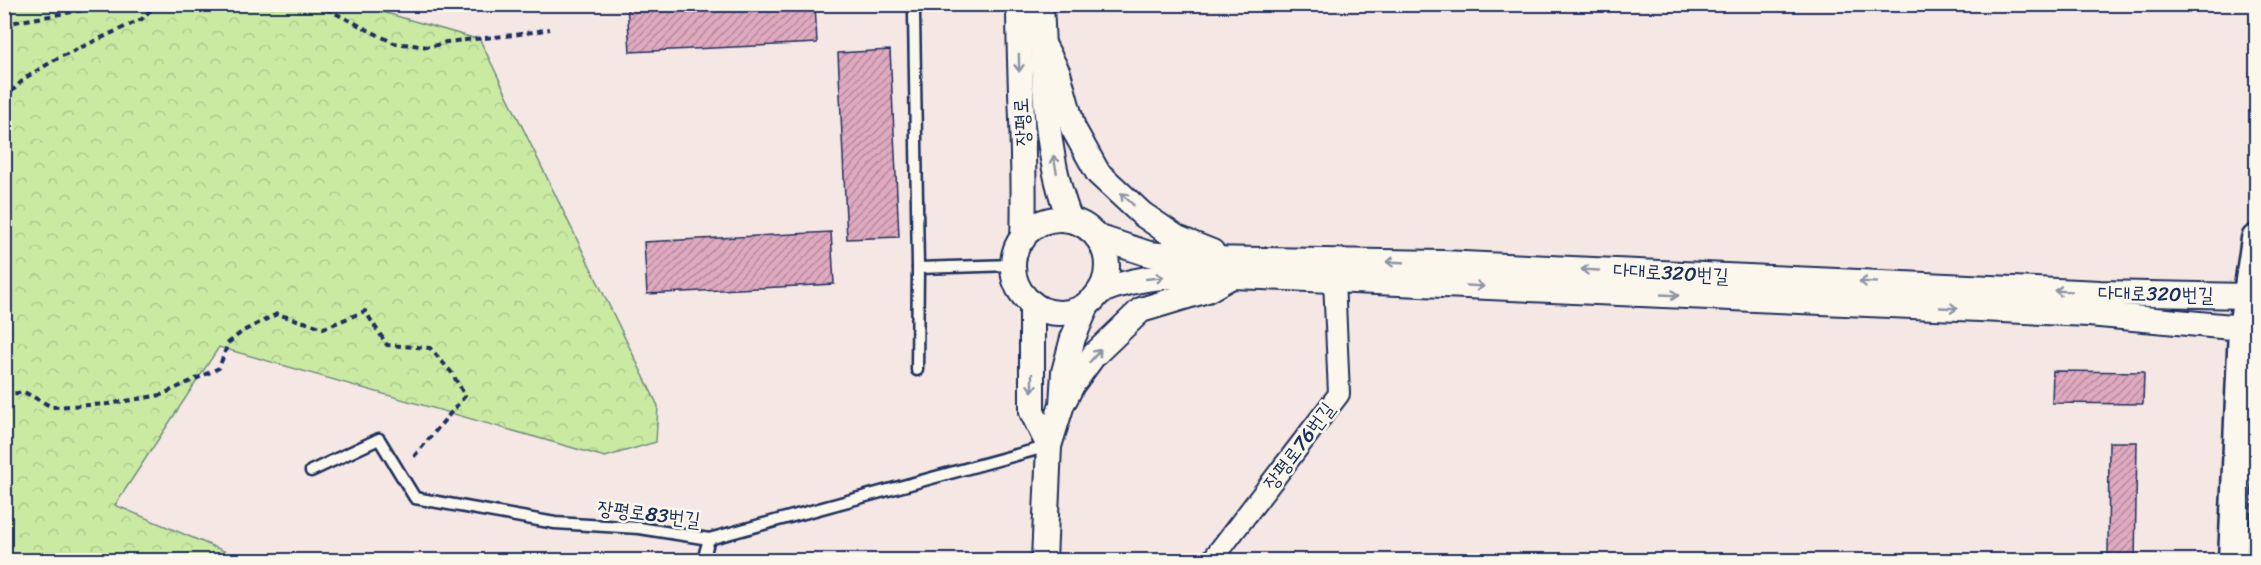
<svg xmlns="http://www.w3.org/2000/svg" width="2261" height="565" viewBox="0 0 2261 565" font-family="Sriracha,'Poor Story',sans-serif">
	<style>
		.forest { fill: url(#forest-crowns); stroke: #728c80; stroke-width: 1.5 }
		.building { fill: url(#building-hatch); stroke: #1b2f5e; stroke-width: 1.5 }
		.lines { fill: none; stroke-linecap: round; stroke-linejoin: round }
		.service-casing { stroke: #1b2f5e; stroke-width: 15 }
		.minor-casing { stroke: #1b2f5e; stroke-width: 24 }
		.tertiary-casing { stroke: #1b2f5e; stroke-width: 28 }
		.secondary-casing { stroke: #1b2f5e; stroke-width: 33 }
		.path { stroke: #1b2f5e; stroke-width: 4; stroke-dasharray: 6 4.5; stroke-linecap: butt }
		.service { stroke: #fbf7ec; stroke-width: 10 }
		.minor { stroke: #fbf7ec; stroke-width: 20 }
		.tertiary { stroke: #fbf7ec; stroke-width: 24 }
		.secondary { stroke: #fbf7ec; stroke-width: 28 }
		.oneway { stroke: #8b93a5 }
		.labels { text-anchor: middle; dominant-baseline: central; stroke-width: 5; stroke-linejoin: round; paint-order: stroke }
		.street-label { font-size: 20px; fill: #1b2f5e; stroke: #fbf7ec }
	</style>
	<defs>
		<pattern id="forest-crowns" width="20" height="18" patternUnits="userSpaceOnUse" patternTransform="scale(1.5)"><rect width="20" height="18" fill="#caeaa2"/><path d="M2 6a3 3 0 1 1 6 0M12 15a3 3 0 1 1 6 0" fill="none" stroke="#adc98e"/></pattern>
		<pattern id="building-hatch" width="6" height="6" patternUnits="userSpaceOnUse" patternTransform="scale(1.5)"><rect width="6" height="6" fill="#dfa9bf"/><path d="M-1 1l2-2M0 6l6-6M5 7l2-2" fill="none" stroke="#b48a9e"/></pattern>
	</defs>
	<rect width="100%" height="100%" fill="#f5e7e3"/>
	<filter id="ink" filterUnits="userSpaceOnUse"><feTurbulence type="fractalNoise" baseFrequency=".0167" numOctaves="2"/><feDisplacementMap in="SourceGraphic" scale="12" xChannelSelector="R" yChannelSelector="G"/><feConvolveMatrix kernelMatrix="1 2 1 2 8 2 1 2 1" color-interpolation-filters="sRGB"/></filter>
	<g filter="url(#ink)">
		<path class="forest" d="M 4,5 L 358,5 L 480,40 L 658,406 L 656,442 L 605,457 L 219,347 L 115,505 L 245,560 L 5,560 Z"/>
		<g class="building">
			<path d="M 627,4 L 815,4 L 817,43 L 630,52 Z"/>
			<path d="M 890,50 L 899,237 L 847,239 L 838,53 Z"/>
			<path d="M 831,232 L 834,284 L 647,294 L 644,242 Z"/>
			<path d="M 2053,371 L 2144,372 L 2143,404 L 2052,403 Z"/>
			<path d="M 2109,442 L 2137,442 L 2135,561 L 2108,561 Z"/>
		</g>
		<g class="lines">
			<g class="service-casing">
				<g id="service">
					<path d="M 914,13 L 918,268 L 917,370"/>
					<path d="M 918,268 L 1013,265"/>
					<path d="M 311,471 L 379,439 L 415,498 L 555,523 L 639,528 L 709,539 L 1049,446"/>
					<path d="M 703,560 L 709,539"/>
				</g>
			</g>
			<g class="minor-casing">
				<path id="minor" d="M 1212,560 L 1339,394 L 1334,280"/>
			</g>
			<g class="tertiary-casing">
				<g id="tertiary">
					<path d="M 1019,4 C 1019,83 1026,161 1023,239"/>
					<path d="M 1041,4 C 1045,77 1043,152 1070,220"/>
					<path d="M 1044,46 L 1058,73 L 1073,128 L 1098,173 L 1142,214 L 1177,238 L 1212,252"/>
					<circle cx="1060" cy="266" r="47"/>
					<path d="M 1097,237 L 1149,254 L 1204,259 L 1442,263 L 2100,293 L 2248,296"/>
					<path d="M 1099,292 C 1151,270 1207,276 1263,277 L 2089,314 L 2243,328"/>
					<path d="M 1032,303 L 1032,412 L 1049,446"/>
					<path d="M 1065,399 L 1072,385 L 1094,355 L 1141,310 L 1207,290 L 1228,278"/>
					<path d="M 1044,560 L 1049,446 L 1062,404 L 1064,372 L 1073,338 L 1088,303"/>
				</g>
			</g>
			<g class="secondary-casing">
				<path id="secondary" d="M 2233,560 L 2243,328 L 2256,239"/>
			</g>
			<g class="path">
				<path d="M 317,4 L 394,43 L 430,47 L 446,42 L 514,35 L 550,29"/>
				<path d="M 4,24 L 117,4"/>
				<path d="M 4,111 L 7,96 L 25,78 L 58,58 L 142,19 L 156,4"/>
				<path d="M 4,395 L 24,392 L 52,407 L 108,404 L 161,395 L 219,368 L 228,343 L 243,331 L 277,314 L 324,328 L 365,311 L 387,345 L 430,348 L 452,373 L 465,396 L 411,460"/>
			</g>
			<use href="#service" class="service"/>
			<use href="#minor" class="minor"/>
			<use href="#tertiary" class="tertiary"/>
			<use href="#secondary" class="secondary"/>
		</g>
		<defs><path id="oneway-shaft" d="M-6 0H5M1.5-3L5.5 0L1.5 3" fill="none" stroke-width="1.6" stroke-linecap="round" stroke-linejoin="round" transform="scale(1.5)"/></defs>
		<g class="oneway">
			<use href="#oneway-shaft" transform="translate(1019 63) rotate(89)"/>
			<use href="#oneway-shaft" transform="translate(1055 164) rotate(-101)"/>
			<use href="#oneway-shaft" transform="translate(1127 199) rotate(-137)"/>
			<use href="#oneway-shaft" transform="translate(1395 262) rotate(-178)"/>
			<use href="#oneway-shaft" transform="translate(1590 270) rotate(-177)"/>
			<use href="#oneway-shaft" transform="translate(1155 278) rotate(-6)"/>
			<use href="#oneway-shaft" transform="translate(1868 282) rotate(-177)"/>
			<use href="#oneway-shaft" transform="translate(1475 286) rotate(3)"/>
			<use href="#oneway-shaft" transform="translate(2063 291) rotate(-177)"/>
			<use href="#oneway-shaft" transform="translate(1670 295) rotate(3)"/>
			<use href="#oneway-shaft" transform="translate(1949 308) rotate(3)"/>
			<use href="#oneway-shaft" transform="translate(1095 356) rotate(-49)"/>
			<use href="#oneway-shaft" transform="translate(1032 383) rotate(90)"/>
		</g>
	</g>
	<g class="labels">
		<g class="street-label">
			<text transform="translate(1022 122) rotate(-93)">장평로</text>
			<text transform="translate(1671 273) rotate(3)">다대로320번길</text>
			<text transform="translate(2156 294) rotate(1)">다대로320번길</text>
			<text transform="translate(1299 446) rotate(-53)">장평로76번길</text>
			<text transform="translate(649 514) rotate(7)">장평로83번길</text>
		</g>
	</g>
	<rect width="2261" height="565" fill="none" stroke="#fbf7ec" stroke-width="24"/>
	<rect x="12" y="12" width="2237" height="541" fill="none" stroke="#1b2f5e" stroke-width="2" filter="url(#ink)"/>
</svg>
